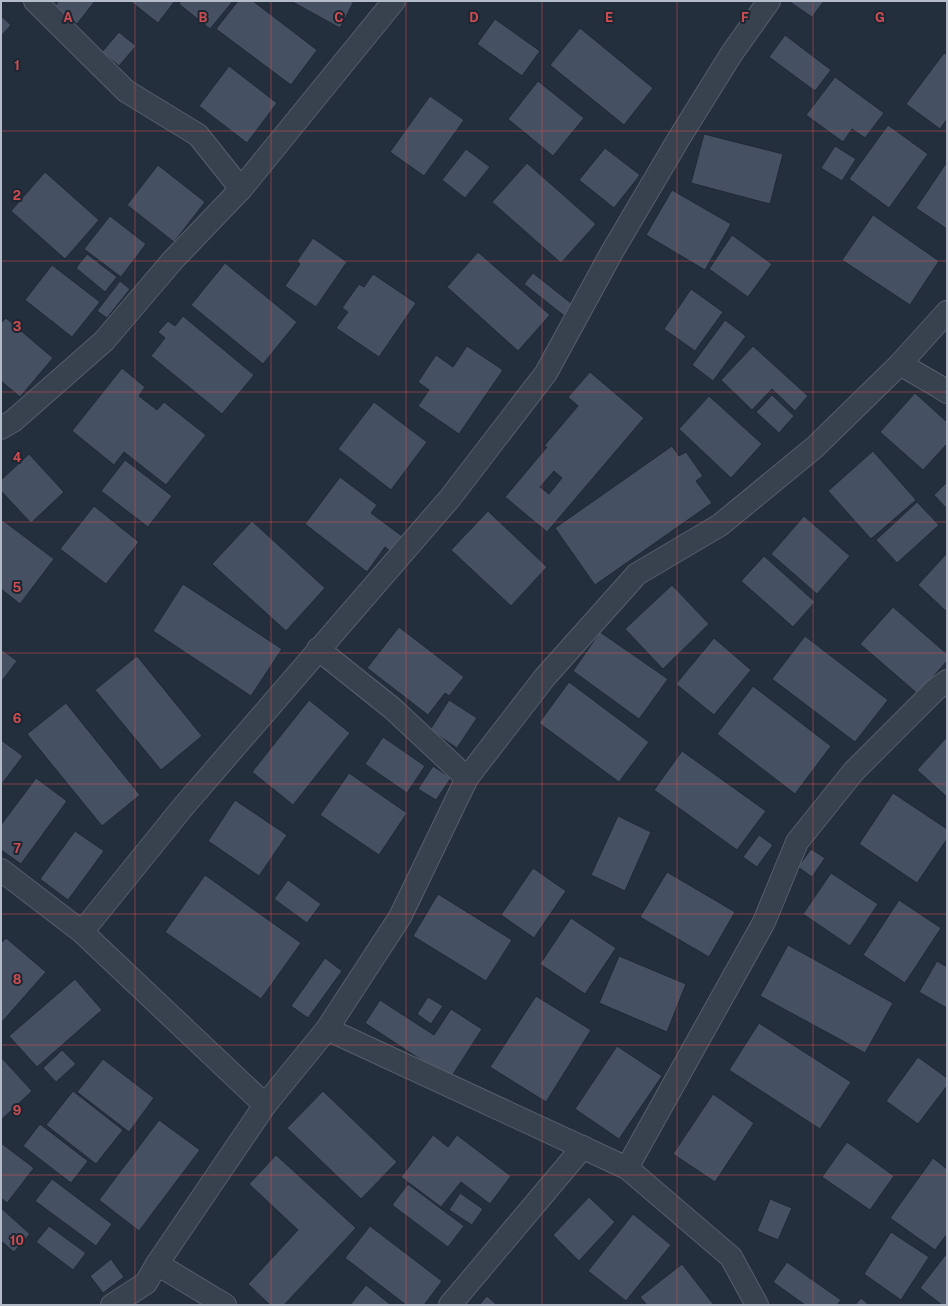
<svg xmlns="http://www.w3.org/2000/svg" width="948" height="1306" viewBox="0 0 948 1306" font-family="'Public Sans',sans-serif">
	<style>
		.building { fill: #455162; stroke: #1f2835; fill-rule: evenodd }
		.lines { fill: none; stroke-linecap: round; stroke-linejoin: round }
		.street-casing { stroke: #565f6c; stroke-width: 24 }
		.street { stroke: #38414e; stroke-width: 22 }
		.grid { fill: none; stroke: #ce4d50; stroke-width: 1; stroke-opacity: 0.55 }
		.grid-label { font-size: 13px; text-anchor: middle; font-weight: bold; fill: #ce4d50; stroke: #1d2633; stroke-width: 4; stroke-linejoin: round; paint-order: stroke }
	</style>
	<rect width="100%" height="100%" fill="#242f3e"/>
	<g class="building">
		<path d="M 59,1 L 95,1 L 77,24 L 54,7 Z"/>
		<path d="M 130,1 L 175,1 L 158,23 Z"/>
		<path d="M 181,1 L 233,1 L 210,29 L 179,4 Z"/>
		<path d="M 238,1 L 253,1 L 317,50 L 291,85 L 216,29 Z"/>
		<path d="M 291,1 L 354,1 L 340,28 Z"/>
		<path d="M 791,1 L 824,1 L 812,17 L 790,2 Z"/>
		<path d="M 1,16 L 11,25 L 1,36 Z"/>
		<path d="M 495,19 L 540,51 L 522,76 L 477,44 Z"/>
		<path d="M 580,28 L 653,88 L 624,125 L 550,65 Z"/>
		<path d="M 119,32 L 136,46 L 119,66 L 102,52 Z"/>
		<path d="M 785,35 L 831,70 L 815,91 L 769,57 Z"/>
		<path d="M 944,53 L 947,55 L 947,119 L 940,129 L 906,104 Z"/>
		<path d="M 229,66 L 277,103 L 247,143 L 199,106 Z"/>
		<path d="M 835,77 L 884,113 L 865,138 L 852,129 L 843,142 L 806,115 Z"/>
		<path d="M 538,81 L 584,118 L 553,156 L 508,119 Z"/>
		<path d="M 430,96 L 464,120 L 424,176 L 390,152 Z"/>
		<path d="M 888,125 L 928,154 L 889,208 L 849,179 Z"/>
		<path d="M 704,134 L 783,154 L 770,204 L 691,183 Z"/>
		<path d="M 835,146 L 856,159 L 842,181 L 821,168 Z"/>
		<path d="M 605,148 L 640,175 L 614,208 L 579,180 Z"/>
		<path d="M 466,149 L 490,167 L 465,198 L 442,180 Z"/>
		<path d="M 947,162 L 947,229 L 916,208 Z"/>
		<path d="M 527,163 L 596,224 L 561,263 L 492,202 Z"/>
		<path d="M 158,165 L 205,202 L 174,242 L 127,205 Z"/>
		<path d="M 45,172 L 99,220 L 65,259 L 11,211 Z"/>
		<path d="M 672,190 L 731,224 L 705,270 L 646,235 Z"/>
		<path d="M 873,215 L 939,261 L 910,305 L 842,260 Z"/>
		<path d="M 110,216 L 146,244 L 121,277 L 84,249 Z"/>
		<path d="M 732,235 L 772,264 L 748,297 L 709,269 Z"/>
		<path d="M 313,238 L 347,262 L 316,307 L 285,286 L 300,264 L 297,261 Z"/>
		<path d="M 478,252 L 550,315 L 518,351 L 447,287 Z"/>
		<path d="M 87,254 L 117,277 L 105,292 L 76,268 Z"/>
		<path d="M 225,263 L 297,322 L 263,364 L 191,305 Z"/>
		<path d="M 52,265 L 100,302 L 72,337 L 25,300 Z"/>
		<path d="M 533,273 L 576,307 L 567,318 L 524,284 Z"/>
		<path d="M 373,274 L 416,303 L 379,357 L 336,328 L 348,312 L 342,308 L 359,284 L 364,287 Z"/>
		<path d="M 120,281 L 130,289 L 107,318 L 97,311 Z"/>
		<path d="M 691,289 L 723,312 L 695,351 L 664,329 Z"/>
		<path d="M 183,316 L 254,375 L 222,414 L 151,356 L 165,338 L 158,332 L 168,321 L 175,326 Z"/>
		<path d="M 6,318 L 53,358 L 20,397 L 1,381 L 1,323 Z"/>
		<path d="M 725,320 L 746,336 L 713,381 L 692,365 Z"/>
		<path d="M 467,346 L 503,370 L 459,434 L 418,406 L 429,390 L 418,382 L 436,355 L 453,367 Z"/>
		<path d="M 753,346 L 808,396 L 795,411 L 772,389 L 752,410 L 721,380 Z"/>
		<path d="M 122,368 L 145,387 L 139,396 L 157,410 L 164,402 L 206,435 L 166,485 L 124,452 L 114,465 L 72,431 Z"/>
		<path d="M 590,372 L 644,418 L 547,532 L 505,497 L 547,447 L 544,446 L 578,406 L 568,397 ZM 554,471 L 562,478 L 549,494 L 540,487 Z"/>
		<path d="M 915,393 L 947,422 L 947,444 L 923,470 L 880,432 Z"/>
		<path d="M 772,395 L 794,416 L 779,433 L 756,412 Z"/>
		<path d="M 709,396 L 762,444 L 731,478 L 679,429 Z"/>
		<path d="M 374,402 L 427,442 L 391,490 L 338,449 Z"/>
		<path d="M 672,446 L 679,456 L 686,452 L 703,476 L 696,481 L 712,503 L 595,585 L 555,528 Z"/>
		<path d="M 873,451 L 916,500 L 871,539 L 828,491 Z"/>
		<path d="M 29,454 L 64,492 L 31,523 L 1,491 L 1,480 Z"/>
		<path d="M 125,460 L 172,496 L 148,527 L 101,491 Z"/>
		<path d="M 340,477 L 377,505 L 371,513 L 402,536 L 390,551 L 385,547 L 367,572 L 305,524 Z"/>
		<path d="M 947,482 L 947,509 L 934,495 Z"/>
		<path d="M 917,502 L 939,525 L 897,563 L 876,540 Z"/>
		<path d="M 94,506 L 139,542 L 106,584 L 60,549 Z"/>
		<path d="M 488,511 L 547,567 L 511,606 L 451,550 Z"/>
		<path d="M 804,516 L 850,556 L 817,594 L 771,554 Z"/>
		<path d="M 1,519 L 54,559 L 20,604 L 1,589 Z"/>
		<path d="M 252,521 L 325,588 L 286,631 L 212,564 Z"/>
		<path d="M 947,553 L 947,612 L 918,585 Z"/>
		<path d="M 764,556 L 815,602 L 793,627 L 741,581 Z"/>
		<path d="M 183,584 L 282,649 L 251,696 L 153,631 Z"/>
		<path d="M 672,585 L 709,624 L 663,669 L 625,629 Z"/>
		<path d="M 893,607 L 947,654 L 947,661 L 918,694 L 860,644 Z"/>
		<path d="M 399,627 L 464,677 L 449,696 L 445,693 L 428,715 L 367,668 Z"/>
		<path d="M 600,632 L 668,679 L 639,719 L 573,671 Z"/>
		<path d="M 805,636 L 888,700 L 855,742 L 772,679 Z"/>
		<path d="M 714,638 L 751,670 L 714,715 L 676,684 Z"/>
		<path d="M 1,649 L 17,661 L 1,682 Z"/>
		<path d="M 137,656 L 202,736 L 161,770 L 95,690 Z"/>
		<path d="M 569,682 L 649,742 L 619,782 L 539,723 Z"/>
		<path d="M 753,686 L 831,746 L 795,794 L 717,734 Z"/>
		<path d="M 309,700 L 350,733 L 293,805 L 252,772 Z"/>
		<path d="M 449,700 L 477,718 L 457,748 L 430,730 Z"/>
		<path d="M 66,703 L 140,795 L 102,826 L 27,734 Z"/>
		<path d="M 383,737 L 425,766 L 407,793 L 365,764 Z"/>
		<path d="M 947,737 L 947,797 L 917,770 Z"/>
		<path d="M 1,740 L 23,756 L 1,785 Z"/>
		<path d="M 682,751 L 766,811 L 737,850 L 654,790 Z"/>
		<path d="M 433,766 L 451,778 L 436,800 L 418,789 Z"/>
		<path d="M 349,773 L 407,813 L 379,855 L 320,815 Z"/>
		<path d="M 36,778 L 67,801 L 21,864 L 1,850 L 1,825 Z"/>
		<path d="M 893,793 L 947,829 L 947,839 L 917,883 L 859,844 Z"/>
		<path d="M 235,800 L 287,835 L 259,876 L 208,841 Z"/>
		<path d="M 618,816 L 651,832 L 625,891 L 591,875 Z"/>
		<path d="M 75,831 L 104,851 L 68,900 L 40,879 Z"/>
		<path d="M 759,835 L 773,845 L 757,867 L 743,857 Z"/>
		<path d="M 811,849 L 825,858 L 812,877 L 798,867 Z"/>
		<path d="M 533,868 L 566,891 L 534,938 L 501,915 Z"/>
		<path d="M 667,872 L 735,912 L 709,957 L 640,917 Z"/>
		<path d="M 831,873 L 878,904 L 850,946 L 803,914 Z"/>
		<path d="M 205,875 L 301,943 L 261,999 L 165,932 Z"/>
		<path d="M 288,880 L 321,904 L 307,923 L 274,899 Z"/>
		<path d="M 438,894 L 512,940 L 486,981 L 413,936 Z"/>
		<path d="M 899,900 L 941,928 L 905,983 L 863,955 Z"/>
		<path d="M 571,918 L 616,948 L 585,994 L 540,964 Z"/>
		<path d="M 6,938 L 46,972 L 1,1023 L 1,943 Z"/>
		<path d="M 788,945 L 893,1003 L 865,1053 L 760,996 Z"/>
		<path d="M 619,956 L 686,984 L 667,1032 L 599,1003 Z"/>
		<path d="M 325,958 L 342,971 L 308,1018 L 291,1006 Z"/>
		<path d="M 937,961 L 947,967 L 947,1008 L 919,992 Z"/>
		<path d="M 75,979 L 102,1010 L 37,1067 L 9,1036 Z"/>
		<path d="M 536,996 L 591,1030 L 546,1102 L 490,1067 Z"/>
		<path d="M 428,997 L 443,1006 L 431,1024 L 417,1014 Z"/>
		<path d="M 380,1000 L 434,1035 L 451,1009 L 482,1029 L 450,1079 L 365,1023 Z"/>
		<path d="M 759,1023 L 851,1082 L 820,1129 L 729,1070 Z"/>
		<path d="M 617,1046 L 662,1076 L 619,1139 L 575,1109 Z"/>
		<path d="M 62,1050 L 76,1064 L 56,1082 L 43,1068 Z"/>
		<path d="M 1,1057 L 32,1091 L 1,1120 Z"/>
		<path d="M 918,1057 L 947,1078 L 947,1086 L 918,1124 L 886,1101 Z"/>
		<path d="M 103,1059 L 154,1098 L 129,1132 L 77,1092 Z"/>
		<path d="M 73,1091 L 123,1130 L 96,1164 L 46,1125 Z"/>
		<path d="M 323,1091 L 397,1162 L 361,1199 L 287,1128 Z"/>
		<path d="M 713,1094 L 754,1123 L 715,1182 L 673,1154 Z"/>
		<path d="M 159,1120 L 200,1150 L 139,1231 L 99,1200 Z"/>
		<path d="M 40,1124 L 88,1161 L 71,1183 L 23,1146 Z"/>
		<path d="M 433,1135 L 448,1147 L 457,1135 L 511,1176 L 490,1204 L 461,1182 L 441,1207 L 401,1177 Z"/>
		<path d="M 847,1142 L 894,1176 L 870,1210 L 822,1177 Z"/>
		<path d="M 1,1143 L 34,1168 L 7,1203 L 1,1198 Z"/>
		<path d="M 276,1155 L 356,1228 L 284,1305 L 270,1305 L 248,1284 L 298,1230 L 249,1184 Z"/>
		<path d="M 933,1158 L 947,1169 L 947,1234 L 935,1250 L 890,1218 Z"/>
		<path d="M 52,1179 L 112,1224 L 96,1246 L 35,1201 Z"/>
		<path d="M 408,1184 L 464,1226 L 448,1247 L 392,1205 Z"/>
		<path d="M 460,1193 L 483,1209 L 472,1225 L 449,1210 Z"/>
		<path d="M 589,1197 L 615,1222 L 579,1261 L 553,1235 Z"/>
		<path d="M 770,1199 L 792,1208 L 778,1240 L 757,1231 Z"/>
		<path d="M 1,1208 L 30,1234 L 14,1252 L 1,1241 Z"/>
		<path d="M 633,1214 L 671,1245 L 626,1301 L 588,1271 Z"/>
		<path d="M 49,1226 L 86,1253 L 73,1270 L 36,1242 Z"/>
		<path d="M 370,1226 L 442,1281 L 424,1305 L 406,1305 L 345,1258 Z"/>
		<path d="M 891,1232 L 929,1257 L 901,1300 L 864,1274 Z"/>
		<path d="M 947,1253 L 947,1305 L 942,1305 L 920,1288 Z"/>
		<path d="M 111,1259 L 124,1277 L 103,1293 L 90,1276 Z"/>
		<path d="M 787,1262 L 841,1300 L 837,1305 L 805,1305 L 773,1282 Z"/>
		<path d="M 682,1264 L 714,1305 L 647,1305 L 640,1297 Z"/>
		<path d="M 366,1285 L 391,1305 L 350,1305 Z"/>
		<path d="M 487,1296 L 497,1305 L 479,1305 Z"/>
		<path d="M 861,1298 L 869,1305 L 855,1305 Z"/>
	</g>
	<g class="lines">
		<g class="street-casing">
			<g id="street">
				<path d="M 35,1 L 126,91 L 198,135 L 241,189"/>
				<path d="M 900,364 L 938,386 L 947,392"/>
				<path d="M 1,428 L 13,421 L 104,341 L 173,260 L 241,189 L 394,1"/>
				<path d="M 318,649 L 392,708 L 467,778"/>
				<path d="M 1,870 L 82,932 L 265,1105"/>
				<path d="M 82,932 L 183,807 L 450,498 L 546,373 L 612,252 L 678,140 L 732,53 L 769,1"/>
				<path d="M 327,1029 L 627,1168 L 731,1257 L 757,1305"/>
				<path d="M 627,1168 L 764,922 L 797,842 L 854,771 L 935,690 L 947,681"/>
				<path d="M 157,1264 L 225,1305"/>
				<path d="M 112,1305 L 146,1283 L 157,1264 L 265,1105 L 327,1029 L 400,917 L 467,778 L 545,677 L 637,574 L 720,525 L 815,447 L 900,364 L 947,312"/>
				<path d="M 450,1305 L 583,1147"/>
			</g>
		</g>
		<use href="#street" class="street"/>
	</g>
	<path class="grid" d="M 135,1 L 135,1305M 271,1 L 271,1305M 406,1 L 406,1305M 542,1 L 542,1305M 677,1 L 677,1305M 813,1 L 813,1305M 1,131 L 947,131M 1,261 L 947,261M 1,392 L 947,392M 1,522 L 947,522M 1,653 L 947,653M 1,784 L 947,784M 1,914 L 947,914M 1,1045 L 947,1045M 1,1175 L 947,1175"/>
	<g class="grid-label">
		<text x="68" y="22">A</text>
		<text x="203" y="22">B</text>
		<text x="339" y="22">C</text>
		<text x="474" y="22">D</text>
		<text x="609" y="22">E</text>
		<text x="745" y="22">F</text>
		<text x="880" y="22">G</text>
		<text x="17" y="70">1</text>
		<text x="17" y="200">2</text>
		<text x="17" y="331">3</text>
		<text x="17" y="462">4</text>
		<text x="17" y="592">5</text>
		<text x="17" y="723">6</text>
		<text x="17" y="853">7</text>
		<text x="17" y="984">8</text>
		<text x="17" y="1115">9</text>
		<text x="17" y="1245">10</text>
	</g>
	<rect width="948" height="1306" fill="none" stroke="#b4bcc9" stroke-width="4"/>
</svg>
